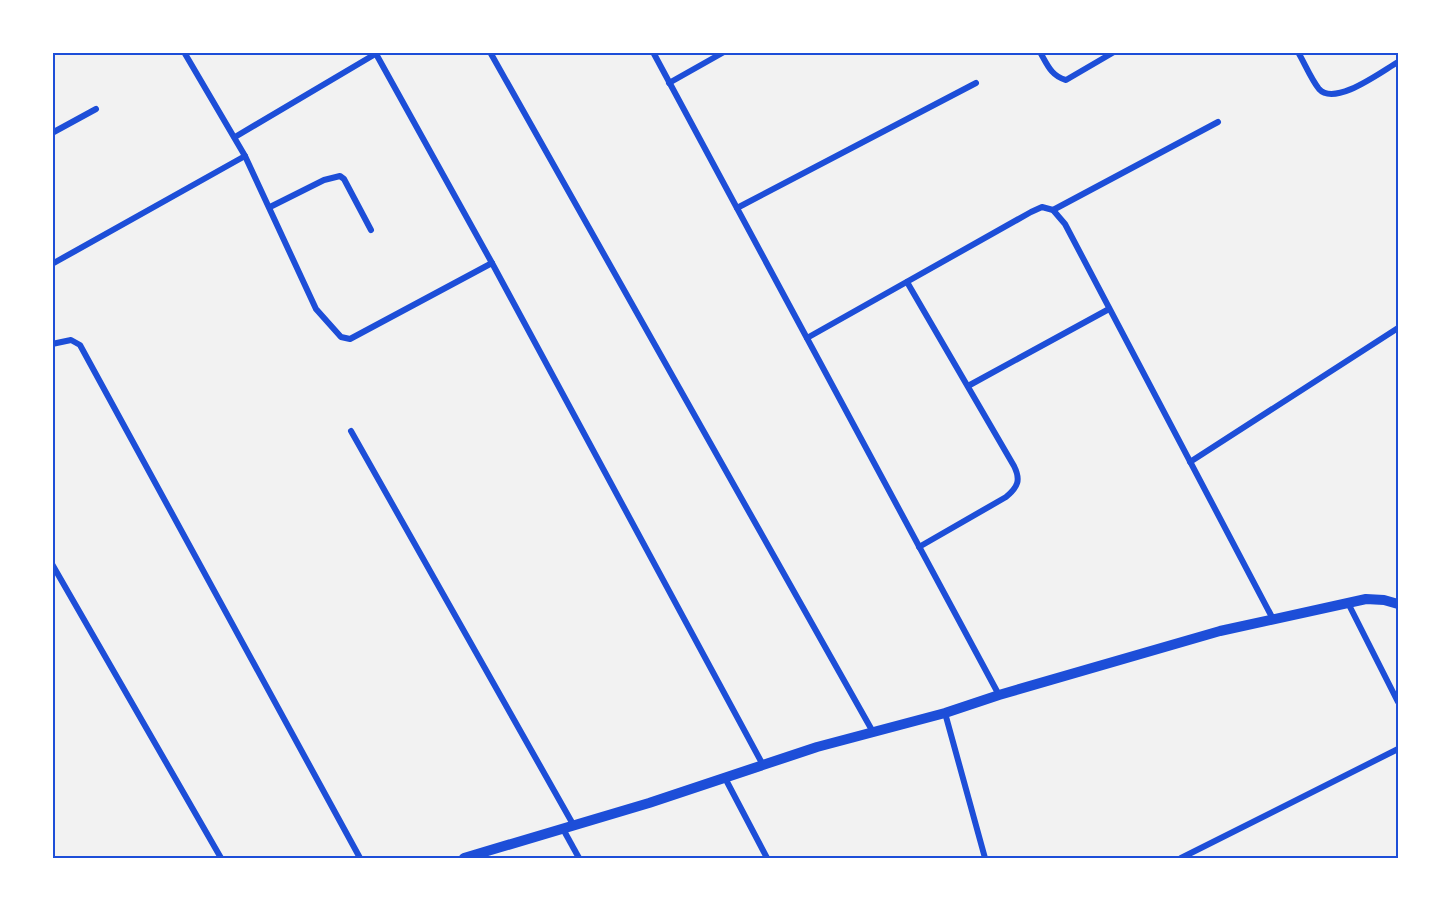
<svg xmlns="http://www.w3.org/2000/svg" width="1451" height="911" viewBox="0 0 1451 911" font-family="Overpass,sans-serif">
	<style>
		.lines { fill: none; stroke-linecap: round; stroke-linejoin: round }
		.minor { stroke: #1d4ed8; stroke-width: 6 }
		.tertiary { stroke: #1d4ed8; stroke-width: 10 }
		.neatline { fill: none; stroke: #1d4ed8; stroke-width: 2 }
	</style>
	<rect width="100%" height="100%" fill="#f2f2f2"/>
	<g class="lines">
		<g class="minor">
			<path d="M 184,52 L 245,156 L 316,309 L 341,337 L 350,339 L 492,263"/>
			<path d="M 375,52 L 492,263 L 763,765"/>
			<path d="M 490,52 L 873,732"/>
			<path d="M 653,52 L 999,695"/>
			<path d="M 1040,52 C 1047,64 1051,76 1066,80 L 1114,52"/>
			<path d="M 1298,52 C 1305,64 1311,79 1319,89 C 1335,107 1382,71 1398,62"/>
			<path d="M 669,83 L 724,52"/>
			<path d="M 52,133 L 96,109"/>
			<path d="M 235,137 L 377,53"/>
			<path d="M 270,207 L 324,180 L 340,176 L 344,179 L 371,230"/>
			<path d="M 737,208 L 976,83"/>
			<path d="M 1053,210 L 1218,122"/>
			<path d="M 52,264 L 245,156"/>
			<path d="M 907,282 L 1014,466 C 1021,480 1018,487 1006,497 L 919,547"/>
			<path d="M 807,338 L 1031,212 L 1042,207 L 1053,210 L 1065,224 L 1273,619"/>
			<path d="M 52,344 L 71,340 L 80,345 L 360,858"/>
			<path d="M 968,386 L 1109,309"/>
			<path d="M 351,431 L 574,826"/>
			<path d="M 1190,462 L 1398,328"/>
			<path d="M 52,564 L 221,858"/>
			<path d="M 1348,603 L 1398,702"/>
			<path d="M 945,713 L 985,858"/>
			<path d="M 725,778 L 767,858"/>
			<path d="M 563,829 L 579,858"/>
			<path d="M 1181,858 L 1398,749"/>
		</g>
		<path class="tertiary" d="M 464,858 L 649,803 L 817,747 L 945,713 L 999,695 L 1220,631 L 1366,599 L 1384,600 L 1398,604"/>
	</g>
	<rect width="1451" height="911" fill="none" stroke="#ffffff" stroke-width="108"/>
	<rect x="54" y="54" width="1343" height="803" class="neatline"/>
</svg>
